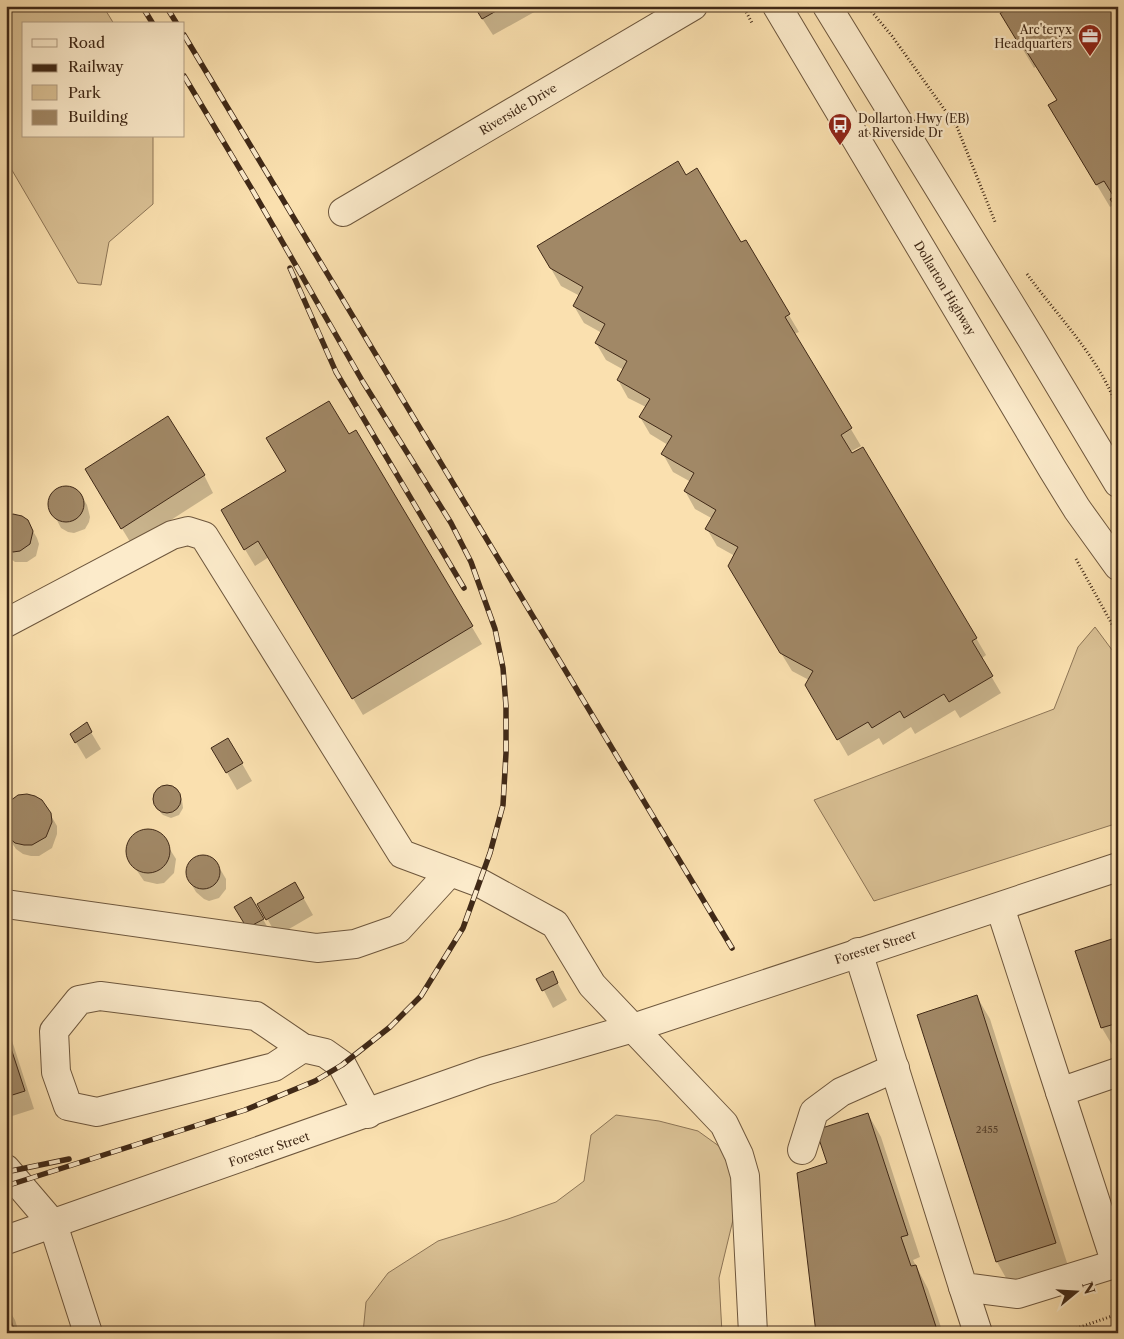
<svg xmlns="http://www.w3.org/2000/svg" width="1124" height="1339" viewBox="0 0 1124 1339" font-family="'Libre Caslon Text',serif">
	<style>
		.green { fill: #dac195; stroke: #8d7556 }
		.shadow { fill: #0003 }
		.building { fill: #a18866; stroke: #402917 }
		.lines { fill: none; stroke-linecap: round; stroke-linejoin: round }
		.minor-casing { stroke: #6e573d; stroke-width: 30 }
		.path { stroke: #402917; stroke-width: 3; stroke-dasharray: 1 2.5; stroke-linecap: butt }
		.minor { stroke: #fcebcb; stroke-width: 28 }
		.rail-casing { stroke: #402917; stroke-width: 5.5 }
		.rail { stroke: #fcebcb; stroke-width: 4; stroke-dasharray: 11; stroke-linecap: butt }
		.labels { text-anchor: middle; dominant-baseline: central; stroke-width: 4.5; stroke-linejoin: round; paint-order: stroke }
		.number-label { font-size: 10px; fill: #58412b }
		.poi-label { font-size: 12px; fill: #402917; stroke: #fcebcb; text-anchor: end }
		.street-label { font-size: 12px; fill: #402917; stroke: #fcebcb }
	</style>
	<rect width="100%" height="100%" fill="#fae0af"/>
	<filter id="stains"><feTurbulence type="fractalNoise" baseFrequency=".004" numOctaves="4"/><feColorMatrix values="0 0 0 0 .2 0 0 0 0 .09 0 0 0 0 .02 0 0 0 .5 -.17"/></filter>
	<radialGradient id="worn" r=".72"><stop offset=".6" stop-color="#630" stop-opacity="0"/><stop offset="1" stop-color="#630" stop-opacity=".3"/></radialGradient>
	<g class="green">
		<path d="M 6,6 L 103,6 L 114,24 L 24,24 L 24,136 L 153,136 L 153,204 L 109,242 L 101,285 L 78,283 L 6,160 Z"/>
		<path d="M 1095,627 L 1118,658 L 1118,823 L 874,901 L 814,800 L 1054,709 L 1078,647 Z"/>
		<path d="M 616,1115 L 659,1121 L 698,1131 L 730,1154 L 739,1195 L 719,1278 L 722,1333 L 363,1333 L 366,1302 L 388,1273 L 438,1241 L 508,1219 L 556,1202 L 584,1181 L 591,1135 Z"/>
	</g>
	<g class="shadow">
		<path d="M 474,6 L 545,6 L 493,35 Z"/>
		<path d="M 1118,6 L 1115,204 L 1110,207 L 1063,128 L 1058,101 L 1037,66 L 1034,68 L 1002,14 Z"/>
		<path d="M 686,177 L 741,244 L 745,242 L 799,332 L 794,334 L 861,446 L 850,452 L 976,638 L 986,655 L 981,659 L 1001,693 L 960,718 L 955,710 L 915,734 L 911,727 L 883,745 L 879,738 L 848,756 L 807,685 L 809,680 L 792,671 L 739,584 L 735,556 L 717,546 L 707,529 L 713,519 L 695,509 L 685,491 L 691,482 L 673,472 L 663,454 L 668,445 L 650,434 L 640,417 L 646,407 L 628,398 L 618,380 L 624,370 L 606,360 L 596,343 L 602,333 L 584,323 L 574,306 L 580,296 L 561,286 L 538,246 Z"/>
		<path d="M 356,432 L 482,644 L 363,715 L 269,557 L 255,566 L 222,511 Z"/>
		<path d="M 204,475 L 213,493 L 132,545 L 96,486 Z"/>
		<path d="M 68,487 L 80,493 L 87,505 L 90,517 L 89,522 L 85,529 L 74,533 L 68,532 L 61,528 L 49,505 L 52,494 L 56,490 Z"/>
		<path d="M 6,517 L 30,526 L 37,538 L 39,544 L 36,556 L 27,562 L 15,562 L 6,555 Z"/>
		<path d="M 86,724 L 101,749 L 86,759 L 71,734 Z"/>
		<path d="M 228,739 L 252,781 L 237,790 L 213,748 Z"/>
		<path d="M 165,786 L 176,790 L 182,800 L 183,808 L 179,815 L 171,818 L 163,815 L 160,812 L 154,798 L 157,791 Z"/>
		<path d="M 50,814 L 57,826 L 57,834 L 52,848 L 39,856 L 31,856 L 23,854 L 16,849 L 6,834 Z"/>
		<path d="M 148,830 L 161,835 L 176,859 L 174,873 L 164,883 L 157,884 L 144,881 L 129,859 L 128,845 L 131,840 L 142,832 Z"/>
		<path d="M 207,857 L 216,862 L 226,879 L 226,889 L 219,898 L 209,901 L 204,899 L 196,892 L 189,880 L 187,870 L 189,865 L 196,858 Z"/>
		<path d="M 295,883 L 313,915 L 277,936 L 259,904 Z"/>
		<path d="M 251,898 L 273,937 L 258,945 L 236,907 Z"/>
		<path d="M 1118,938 L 1118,1049 L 1115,1050 L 1102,1028 Z"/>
		<path d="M 552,973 L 567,1000 L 553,1008 L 538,979 Z"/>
		<path d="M 977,997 L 990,1019 L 1068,1266 L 1010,1285 L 997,1262 L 919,1015 Z"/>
		<path d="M 6,1022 L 34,1109 L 6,1118 Z"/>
		<path d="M 868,1114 L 881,1137 L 920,1257 L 913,1260 L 928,1289 L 943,1333 L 817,1333 L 829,1164 Z"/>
		<path d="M 6,1305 L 15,1320 L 19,1333 L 6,1333 Z"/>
	</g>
	<g class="building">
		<path d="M 474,6 L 505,6 L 482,19 Z"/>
		<path d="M 1000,6 L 1118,6 L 1118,211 L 1110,199 L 1114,197 L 1104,181 L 1096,185 L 1048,105 L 1057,100 L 1025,49 L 1029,47 L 1026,43 L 1020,46 L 1000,13 L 1003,12 Z"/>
		<path d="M 678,161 L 686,175 L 697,168 L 741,242 L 746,240 L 790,314 L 785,317 L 852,428 L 841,435 L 852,453 L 863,447 L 977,638 L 972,641 L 993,676 L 949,702 L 944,694 L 904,718 L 900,711 L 872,728 L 868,722 L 837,740 L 805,685 L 813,671 L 780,653 L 728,566 L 738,547 L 705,529 L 716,510 L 684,491 L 694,473 L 661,454 L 672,436 L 639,417 L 650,399 L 617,380 L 627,361 L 595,343 L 605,324 L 573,306 L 583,287 L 550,268 L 537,246 Z"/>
		<path d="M 329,401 L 349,434 L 356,430 L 473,626 L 352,699 L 258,541 L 244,550 L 221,510 L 286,471 L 266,438 Z"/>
		<path d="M 168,416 L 205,475 L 121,529 L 85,469 Z"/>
		<circle cx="66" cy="504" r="18"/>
		<path d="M 13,514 L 22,516 L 28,520 L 33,531 L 30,544 L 20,551 L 13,552 L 6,550 L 6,516 Z"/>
		<path d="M 87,722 L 92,732 L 75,743 L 70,734 Z"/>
		<path d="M 228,738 L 243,763 L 226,773 L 211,748 Z"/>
		<circle cx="167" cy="799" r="14"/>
		<path d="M 27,794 L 35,796 L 42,800 L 51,813 L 52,822 L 46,837 L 32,845 L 24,845 L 15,843 L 6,835 L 6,804 L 18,795 Z"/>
		<circle cx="148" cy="851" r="22"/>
		<circle cx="203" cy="872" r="17"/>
		<path d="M 295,882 L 304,898 L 266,920 L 257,904 Z"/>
		<path d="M 251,897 L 264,919 L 247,928 L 234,907 Z"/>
		<path d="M 1118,937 L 1118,1023 L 1101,1028 L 1075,951 Z"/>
		<path d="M 553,971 L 558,983 L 542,991 L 536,979 Z"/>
		<path d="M 977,995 L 1056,1243 L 996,1262 L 917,1015 Z"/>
		<path d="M 6,1033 L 25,1091 L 6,1097 Z"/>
		<path d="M 868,1113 L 908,1235 L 901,1237 L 911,1266 L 916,1265 L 938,1333 L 816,1333 L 797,1173 L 827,1163 L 816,1130 Z"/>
		<path d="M 6,1304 L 15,1333 L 6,1333 Z"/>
	</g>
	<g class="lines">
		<g class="minor-casing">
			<g id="minor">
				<path d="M 777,6 L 1053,470 L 1077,509 L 1118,566"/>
				<path d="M 827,6 L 1031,338 L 1118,483"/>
				<path d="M 343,212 L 693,6"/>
				<path d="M 6,623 L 172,535 L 188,531 L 204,536 L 402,854 L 480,883 L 555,924 L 592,985 L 724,1124 L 739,1155 L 745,1176 L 753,1333"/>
				<path d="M 6,904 L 317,948 L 355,944 L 398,929 L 450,872"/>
				<path d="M 1000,907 L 1060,1092 L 1118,1072"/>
				<path d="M 858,952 L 963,1287 L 1018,1294 L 1118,1263"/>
				<path d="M 303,1048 L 274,1067 L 97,1112 L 68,1106 L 56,1072 L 54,1031 L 79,1000 L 100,996 L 256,1016 L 303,1048 L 325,1053 L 342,1065 L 368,1114"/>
				<path d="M 1060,1092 L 1116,1264"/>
				<path d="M 802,1150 L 814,1112 L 841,1092 L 895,1068"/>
				<path d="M 6,1169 L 53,1224 L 88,1333"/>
				<path d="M 6,1240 L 485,1071 L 633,1028 L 1118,867"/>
				<path d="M 963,1287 L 978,1333"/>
			</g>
		</g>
		<g class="path">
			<path d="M 743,6 L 752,23"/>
			<path d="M 867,6 L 892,36 L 957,127 L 995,222"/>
			<path d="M 1027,274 C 1059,318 1100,358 1118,410"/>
			<path d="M 1076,559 L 1118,635"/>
			<path d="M 1063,1333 L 1118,1314"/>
		</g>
		<use href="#minor" class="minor"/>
		<g class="rail-casing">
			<g id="rail">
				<path d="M 142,6 L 153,24"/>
				<path d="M 166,6 L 177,24"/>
				<path d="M 184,35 L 732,948"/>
				<path d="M 290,268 L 336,372 L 464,588"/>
				<path d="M 6,1172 L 69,1159"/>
				<path d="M 6,1186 L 245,1110 L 315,1081 L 342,1065 L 390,1027 L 421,996 L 463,928 L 490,853 L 503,805 L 506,753 L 506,706 L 503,668 L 495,629 L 471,562 L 451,523 L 363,382 L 253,191 L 184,76"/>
			</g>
		</g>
		<use href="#rail" class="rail"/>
	</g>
	<defs>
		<g id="office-pin" transform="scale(1.25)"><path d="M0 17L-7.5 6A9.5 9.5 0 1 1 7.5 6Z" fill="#8f2418" stroke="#fcebcb"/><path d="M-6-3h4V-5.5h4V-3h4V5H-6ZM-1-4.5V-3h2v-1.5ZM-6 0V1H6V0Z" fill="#fff"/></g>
		<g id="bus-pin" transform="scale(1.25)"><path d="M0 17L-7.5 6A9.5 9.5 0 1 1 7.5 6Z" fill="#8f2418" stroke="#fcebcb"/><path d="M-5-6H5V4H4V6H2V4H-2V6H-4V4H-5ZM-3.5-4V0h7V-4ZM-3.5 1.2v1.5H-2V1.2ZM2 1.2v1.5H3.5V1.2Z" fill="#fff"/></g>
	</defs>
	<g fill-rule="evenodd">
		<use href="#office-pin" x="1090" y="36"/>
		<use href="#bus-pin" x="840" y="125"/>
	</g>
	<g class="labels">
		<g class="number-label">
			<text x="987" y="1129">2455</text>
		</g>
		<g class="poi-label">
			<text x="1072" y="29">Arc'teryx<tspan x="1072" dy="14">Headquarters</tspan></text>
			<text x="858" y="118" text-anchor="start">Dollarton Hwy (EB)<tspan x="858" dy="14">at Riverside Dr</tspan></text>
		</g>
		<g class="street-label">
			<text transform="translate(518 109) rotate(-31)">Riverside Drive</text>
			<text transform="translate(945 288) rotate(59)">Dollarton Highway</text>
			<text transform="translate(875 947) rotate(-18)">Forester Street</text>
			<text transform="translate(269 1149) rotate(-19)">Forester Street</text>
		</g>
	</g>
	<rect width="1124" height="1339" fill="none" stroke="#fae0af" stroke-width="25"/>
	<rect x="8" y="8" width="1109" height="1324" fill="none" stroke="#402917" stroke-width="2.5"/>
	<rect x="12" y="12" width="1099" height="1314" fill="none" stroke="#402917"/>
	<rect x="22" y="22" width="162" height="115" fill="#fcebcb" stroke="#b19d83"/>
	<rect x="32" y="39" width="25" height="8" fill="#fcebcb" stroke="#b19d83"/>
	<text x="68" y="48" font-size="15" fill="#402917">Road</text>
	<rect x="32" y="64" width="25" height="8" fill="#402917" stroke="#b19d83"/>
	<text x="68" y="72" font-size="15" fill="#402917">Railway</text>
	<rect x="32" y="85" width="25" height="15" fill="#dac195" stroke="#b19d83"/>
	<text x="68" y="98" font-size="15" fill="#402917">Park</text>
	<rect x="32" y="110" width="25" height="15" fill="#a18866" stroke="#b19d83"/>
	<text x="68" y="122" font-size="15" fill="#402917">Building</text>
	<g transform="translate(1076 1292) rotate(72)" stroke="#fcebcb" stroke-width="4" paint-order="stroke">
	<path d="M0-4L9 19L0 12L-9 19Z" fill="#402917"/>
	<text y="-8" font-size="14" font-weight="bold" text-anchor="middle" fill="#402917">N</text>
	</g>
	<rect width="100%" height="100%" filter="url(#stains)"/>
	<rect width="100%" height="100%" fill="url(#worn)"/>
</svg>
